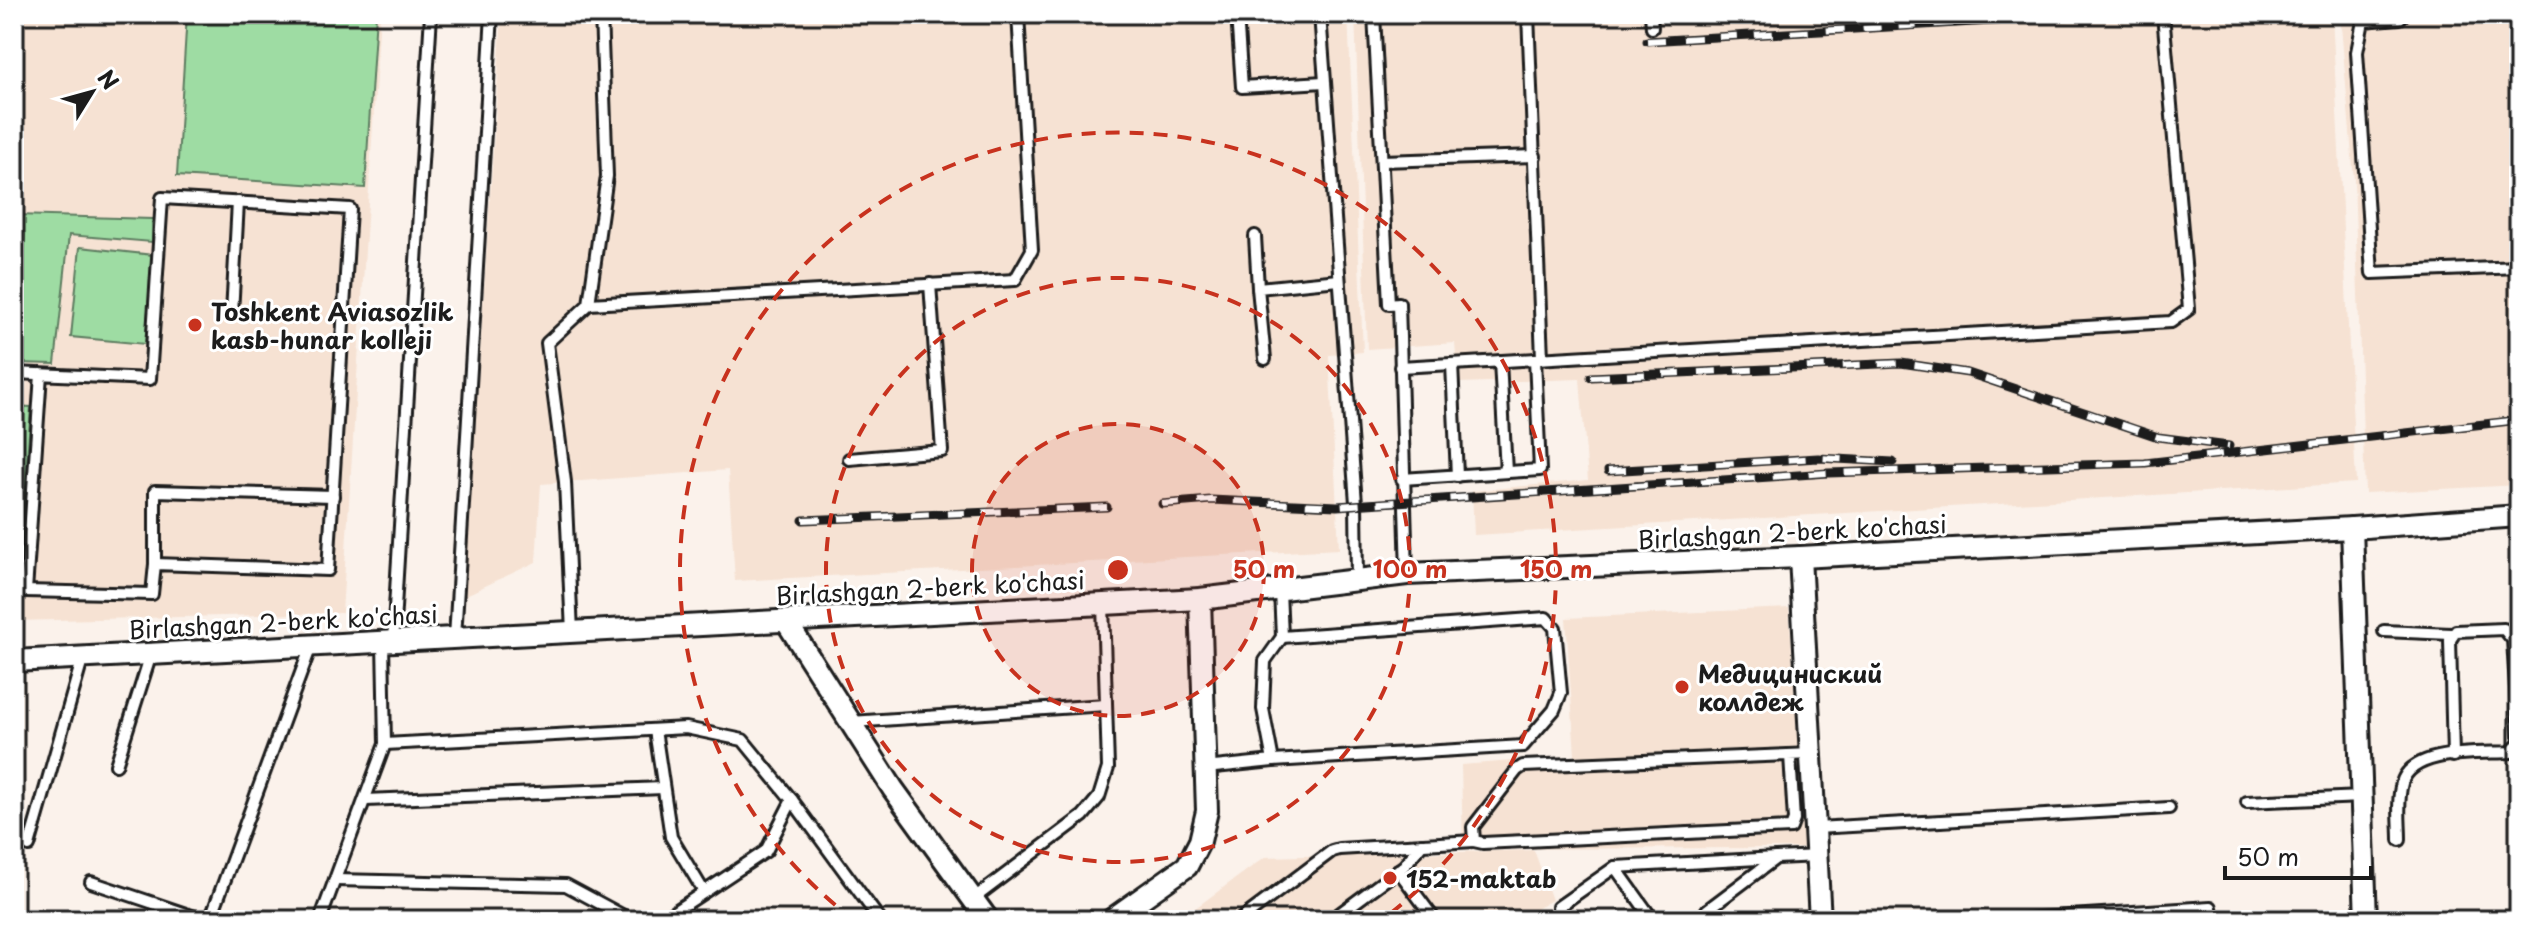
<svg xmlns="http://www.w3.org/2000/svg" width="2533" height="934" viewBox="0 0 2533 934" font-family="'Playpen Sans',sans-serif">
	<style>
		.built { fill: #f6e2d3 }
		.green { fill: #9edca3; stroke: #5d7c60; stroke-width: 2 }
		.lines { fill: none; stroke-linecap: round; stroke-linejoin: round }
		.service-casing { stroke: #1c1c1c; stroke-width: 16 }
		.minor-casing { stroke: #1c1c1c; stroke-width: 26 }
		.service { stroke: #fff; stroke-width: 10 }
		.minor { stroke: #fff; stroke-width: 20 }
		.rail-casing { stroke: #1c1c1c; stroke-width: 9 }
		.rail { stroke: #fff; stroke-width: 6; stroke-dasharray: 18; stroke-linecap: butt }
		.ring { fill: none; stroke: #c8321e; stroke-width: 4; stroke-dasharray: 14 10 }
		.poi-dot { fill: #c8321e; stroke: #fff; stroke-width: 3 }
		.labels { text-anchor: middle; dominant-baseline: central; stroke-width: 6; stroke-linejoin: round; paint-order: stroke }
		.poi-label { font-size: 24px; font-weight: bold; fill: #1c1c1c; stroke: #fff; text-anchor: start }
		.street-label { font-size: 24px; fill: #1c1c1c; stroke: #fff }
		.centre { fill: #c8321e; stroke: #fff; stroke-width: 4 }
		.ring-label { font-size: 24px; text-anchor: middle; font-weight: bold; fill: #c8321e; stroke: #fff; stroke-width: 6; stroke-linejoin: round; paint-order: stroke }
	</style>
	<rect width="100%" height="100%" fill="#fbf2eb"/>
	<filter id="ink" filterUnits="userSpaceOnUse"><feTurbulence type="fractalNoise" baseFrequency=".0125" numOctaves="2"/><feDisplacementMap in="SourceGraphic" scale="16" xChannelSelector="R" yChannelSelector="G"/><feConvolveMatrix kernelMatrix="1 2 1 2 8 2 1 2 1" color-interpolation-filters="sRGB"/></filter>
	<g filter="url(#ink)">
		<g class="built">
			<path d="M 14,14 L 380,14 L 342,613 L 14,621 L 14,552 L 36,255 L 14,225 Z"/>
			<path d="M 502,14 L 1348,14 L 1363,352 L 1329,355 L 1339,549 L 735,581 L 728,470 L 541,484 L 536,562 L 464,596 Z"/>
			<path d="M 1355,14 L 2332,14 L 2356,483 L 1474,535 L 1472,491 L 1588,480 L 1580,379 L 1458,383 L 1455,343 L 1367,349 Z"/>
			<path d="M 2340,14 L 2519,14 L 2519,485 L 2365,493 L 2354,180 Z"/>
			<path d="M 1789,608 L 1805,848 L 1463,849 L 1461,765 L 1575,756 L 1566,618 Z"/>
			<path d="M 1534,850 L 1552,900 L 1516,920 L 1179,920 L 1265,857 Z"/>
		</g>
		<g class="green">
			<path d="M 187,14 L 376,14 L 365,188 L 177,176 Z"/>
			<path d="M 16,215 L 152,219 L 152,242 L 69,235 L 55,364 L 17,363 L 25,234 L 16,233 Z"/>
			<path d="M 80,247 L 153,255 L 145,344 L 71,337 Z"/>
			<path d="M 14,406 L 31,407 L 17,592 L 14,590 Z"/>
		</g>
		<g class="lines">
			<g class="service-casing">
				<g id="service">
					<path d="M 1237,14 L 1242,87 L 1324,82"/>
					<path d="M 1320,14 L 1356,503 L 1357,581"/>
					<path d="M 1374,14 L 1389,304 L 1399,303 L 1407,574"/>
					<path d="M 1528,14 L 1542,358"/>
					<path d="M 1651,14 L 1652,28"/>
					<path d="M 2404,14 L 2400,18 L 2363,21 L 2357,52 L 2372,273 L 2519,267"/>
					<path d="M 1382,161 L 1535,156"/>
					<path d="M 1255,236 L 1258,288"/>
					<path d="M 589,304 L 607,176 L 601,14"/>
					<path d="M 232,314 L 238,202"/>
					<path d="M 1265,359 L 1258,288 L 1339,280"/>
					<path d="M 1500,361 L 1506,472"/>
					<path d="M 1452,364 L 1457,476"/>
					<path d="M 1400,367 L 2171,322 L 2189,309 L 2163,14"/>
					<path d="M 14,373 L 150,379 L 162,198 L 350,209 L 328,570 L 155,564 L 152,594 L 26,591 L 41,374"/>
					<path d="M 849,459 L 942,451 L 930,284"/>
					<path d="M 1402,479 L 1540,470 L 1535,359"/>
					<path d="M 155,564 L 155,491 L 333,496"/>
					<path d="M 2384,631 L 2451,634"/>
					<path d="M 572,632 L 565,482 L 547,343 L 589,304 L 1015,280 L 1032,250 L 1018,14"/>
					<path d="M 455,638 L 492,14"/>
					<path d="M 393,641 L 431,14"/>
					<path d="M 851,722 L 1106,705"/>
					<path d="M 655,730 L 671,837 L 704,892"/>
					<path d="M 385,744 L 686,728 L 743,740 L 792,800 L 880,920"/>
					<path d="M 1790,755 L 1794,820 L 1791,828 L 1483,843 L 1474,841 L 1473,827 L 1517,770 L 1523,766 L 1812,754"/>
					<path d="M 2453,756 L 2450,640 L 2456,631 L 2504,629 L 2513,640 L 2519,736"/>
					<path d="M 1273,761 L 1523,746 L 1554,710 L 1561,693 L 1555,628 L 1546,618 L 1282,637"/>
					<path d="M 116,765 L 151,654"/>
					<path d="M 1205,768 L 1273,761 L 1263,709 L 1265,661 L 1282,637 L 1280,590"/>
					<path d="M 366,800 L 663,788"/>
					<path d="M 2247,802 L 2362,797"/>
					<path d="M 1816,828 L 2169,808"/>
					<path d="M 2400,840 C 2400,822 2397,800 2402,783 C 2412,748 2480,754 2511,752 L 2519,744"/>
					<path d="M 29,846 L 83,657"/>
					<path d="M 1615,867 L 1653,920"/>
					<path d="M 1398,870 L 1435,920"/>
					<path d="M 335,880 L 566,885 L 631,920"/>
					<path d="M 91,882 L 204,920"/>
					<path d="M 973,899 L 1083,816 L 1099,797 L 1108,768 L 1103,604"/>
					<path d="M 210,920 L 311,646"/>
					<path d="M 320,920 L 385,744 L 383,642"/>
					<path d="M 662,920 L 766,851 L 792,800"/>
					<path d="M 1240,920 L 1332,851 L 1339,849 L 1474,841"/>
					<path d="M 1331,920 L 1404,866 L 1422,844"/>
					<path d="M 1559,920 L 1558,907 L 1615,867 L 1776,858"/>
					<path d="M 1700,920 L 1707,910 L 1776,858 L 1818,856"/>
					<path d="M 2007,920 L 2211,907 L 2212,920"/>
				</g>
			</g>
			<g class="minor-casing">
				<g id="minor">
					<path d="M 2352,528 L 2366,920"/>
					<path d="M 1800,557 L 1820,920"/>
					<path d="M 786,621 L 893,789 L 988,920"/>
					<path d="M 14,661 L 1200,599 L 1407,574 L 1800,557 L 2352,528 L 2519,516"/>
					<path d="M 1111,920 L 1187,866 L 1200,841 L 1207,811 L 1200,599"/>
				</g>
			</g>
			<use href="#service" class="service"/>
			<use href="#minor" class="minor"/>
			<g class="rail-casing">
				<g id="rail">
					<path d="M 1647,41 L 2113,14"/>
					<path d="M 1591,377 L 1901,363 L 1968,373 L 2158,437 L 2229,446"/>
					<path d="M 1608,471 L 1818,458 L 1893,462"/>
					<path d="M 1162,504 L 1211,500 L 1337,506 L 1828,473 L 2145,463 L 2519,420"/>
					<path d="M 803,520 L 1107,507"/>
				</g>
			</g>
			<use href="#rail" class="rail"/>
		</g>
	</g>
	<circle cx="1118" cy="570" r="146" fill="#c8321e" fill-opacity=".12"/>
	<g class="ring">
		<circle cx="1118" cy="570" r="146"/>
		<circle cx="1118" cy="570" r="292"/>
		<path d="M854 920A438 438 0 1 1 1382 920"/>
	</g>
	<g class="poi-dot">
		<circle cx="195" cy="325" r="8"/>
		<circle cx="1682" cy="687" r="8"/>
		<circle cx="1390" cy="878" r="8"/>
	</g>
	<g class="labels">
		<g class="poi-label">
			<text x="211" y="311">Toshkent Aviasozlik<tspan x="211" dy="28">kasb-hunar kolleji</tspan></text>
			<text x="1698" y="673">Медициниский<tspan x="1698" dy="28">коллдеж</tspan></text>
			<text x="1406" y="878">152-maktab</text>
		</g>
		<g class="street-label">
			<text transform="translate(1792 531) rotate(-3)">Birlashgan 2-berk ko'chasi</text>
			<text transform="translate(930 587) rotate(-3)">Birlashgan 2-berk ko'chasi</text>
			<text transform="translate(283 621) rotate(-3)">Birlashgan 2-berk ko'chasi</text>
		</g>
	</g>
	<circle cx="1118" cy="570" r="12" class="centre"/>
	<g class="ring-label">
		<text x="1264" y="578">50 m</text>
		<text x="1410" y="578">100 m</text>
		<text x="1556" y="578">150 m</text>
	</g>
	<rect width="2533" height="934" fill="none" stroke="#fff" stroke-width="48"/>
	<rect x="24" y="24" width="2485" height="886" fill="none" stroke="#1c1c1c" stroke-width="3" filter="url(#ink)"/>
	<g transform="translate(92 92) rotate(53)" stroke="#ffffff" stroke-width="6" paint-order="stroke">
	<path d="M0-6L14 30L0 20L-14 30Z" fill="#1c1c1c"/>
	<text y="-12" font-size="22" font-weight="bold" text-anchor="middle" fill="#1c1c1c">N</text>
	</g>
	<path d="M2225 866v12h146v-12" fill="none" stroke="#1c1c1c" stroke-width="4"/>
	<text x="2237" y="866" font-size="24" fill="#1c1c1c" stroke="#ffffff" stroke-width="6" paint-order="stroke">50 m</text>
</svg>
